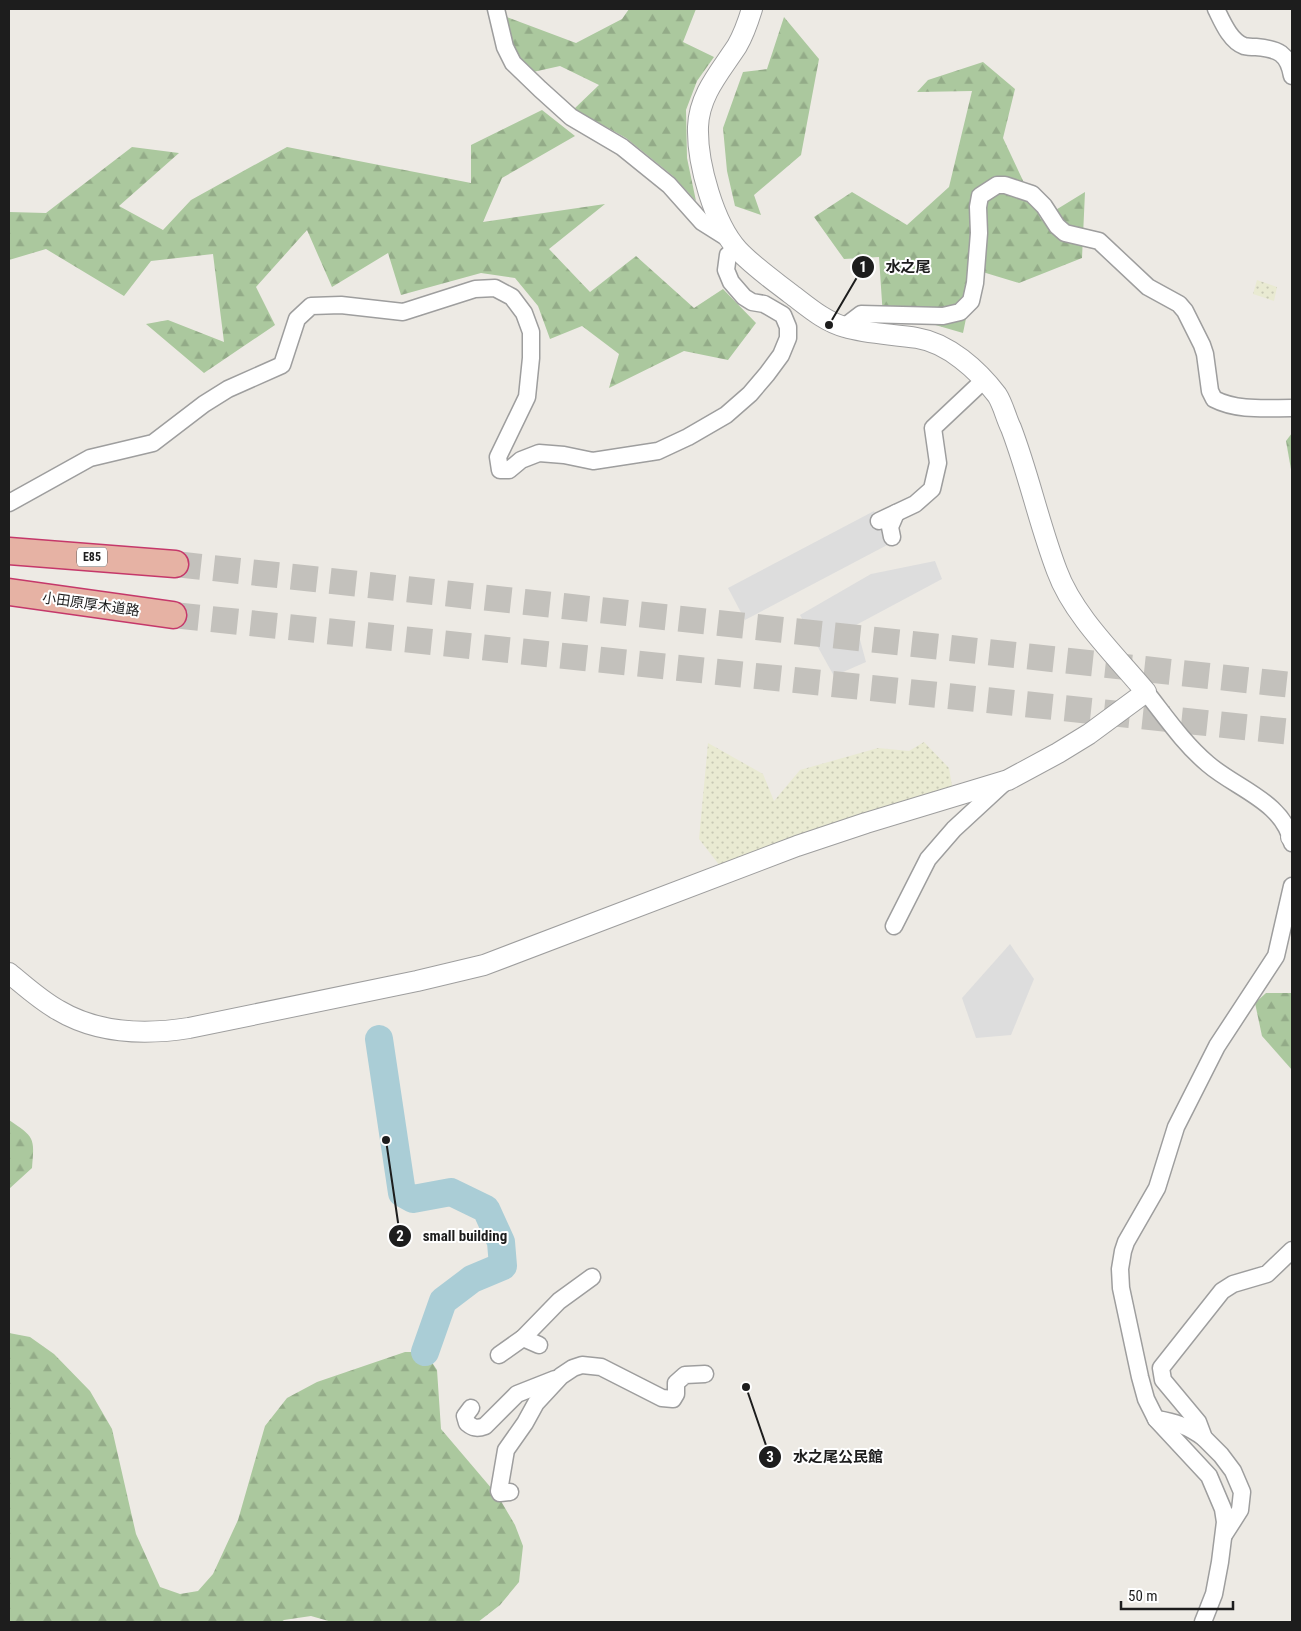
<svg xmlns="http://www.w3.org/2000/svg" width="1301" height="1631" viewBox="0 0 1301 1631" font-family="'Roboto Condensed','Noto Sans JP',sans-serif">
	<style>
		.farmland { fill: url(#farmland-dots) }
		.forest { fill: url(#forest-firs) }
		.parking { fill: #ddd }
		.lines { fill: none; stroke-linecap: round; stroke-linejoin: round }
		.river { stroke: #aacdd6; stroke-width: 28 }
		.trunk-tunnel { stroke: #c3c1bc; stroke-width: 26; stroke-dasharray: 26 13; stroke-linecap: butt }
		.minor-casing { stroke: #9e9e9e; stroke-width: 19 }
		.tertiary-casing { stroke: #9e9e9e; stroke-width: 22 }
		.trunk-casing { stroke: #c5386a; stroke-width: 29 }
		.minor { stroke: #fff; stroke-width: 16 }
		.tertiary { stroke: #fff; stroke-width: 20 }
		.trunk { stroke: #e6b2a4; stroke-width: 26 }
		.labels { text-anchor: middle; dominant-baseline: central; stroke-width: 4; stroke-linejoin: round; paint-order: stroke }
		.shield { fill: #fff; stroke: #616161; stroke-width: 1 }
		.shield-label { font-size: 12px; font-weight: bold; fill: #1d1d1d }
		.street-label { font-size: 14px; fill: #1d1d1d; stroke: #fff }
		.leader { fill: none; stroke: #1d1d1d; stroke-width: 2 }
		.callout-dot { fill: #1d1d1d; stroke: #fff; stroke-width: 2 }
		.mark-label { font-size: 15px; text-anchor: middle; font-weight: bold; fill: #fff }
		.callout-label { font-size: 15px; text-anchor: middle; font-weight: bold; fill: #1d1d1d; stroke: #fff; stroke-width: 4; stroke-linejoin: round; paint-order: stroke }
	</style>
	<defs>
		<pattern id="farmland-dots" width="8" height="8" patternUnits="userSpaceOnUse" patternTransform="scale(1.25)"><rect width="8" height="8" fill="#e9ead2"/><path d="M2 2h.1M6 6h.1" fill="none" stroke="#c7c8b4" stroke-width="1.8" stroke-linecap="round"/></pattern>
		<pattern id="forest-firs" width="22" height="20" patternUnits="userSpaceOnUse" patternTransform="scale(1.25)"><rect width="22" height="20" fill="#abc89e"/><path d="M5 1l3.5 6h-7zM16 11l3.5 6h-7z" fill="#93ab88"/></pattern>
	</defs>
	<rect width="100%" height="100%" fill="#edeae4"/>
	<g class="farmland">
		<path d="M 1257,280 L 1277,287 L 1274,301 L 1253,294 Z"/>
		<path d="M 924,742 L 949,768 L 953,792 L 724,871 L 699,839 L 708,743 L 763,774 L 774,801 L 800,770 L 878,748 L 909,751 Z"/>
	</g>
	<g class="forest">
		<path d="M 629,9 L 696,9 L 683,42 L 714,57 L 697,81 L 686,110 L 687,158 L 696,201 L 673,176 L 626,138 L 574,109 L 599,85 L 560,66 L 533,72 L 516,55 L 504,16 L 576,43 L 622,19 Z"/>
		<path d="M 784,17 L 819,59 L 801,155 L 754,195 L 761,215 L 735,206 L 727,171 L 723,128 L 743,72 L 767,69 Z"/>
		<path d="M 983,62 L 1015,89 L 1003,138 L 1041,219 L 1085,192 L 1082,258 L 1019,283 L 976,270 L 963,333 L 925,322 L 883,317 L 879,257 L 844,259 L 814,217 L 852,192 L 907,225 L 949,187 L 972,91 L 917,92 L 928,80 Z"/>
		<path d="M 542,110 L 575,136 L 502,178 L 483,222 L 605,204 L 549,249 L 590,292 L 636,256 L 694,308 L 723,289 L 756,323 L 728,360 L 684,351 L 609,388 L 619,354 L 582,326 L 550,339 L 538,306 L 515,278 L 481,273 L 401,295 L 388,253 L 332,287 L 307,230 L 256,287 L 275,325 L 204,373 L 146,324 L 168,320 L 224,342 L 213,254 L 151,261 L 124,296 L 46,249 L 9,260 L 9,212 L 46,213 L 132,147 L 179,153 L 119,206 L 163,230 L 191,200 L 287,147 L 471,183 L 471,145 Z"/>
		<path d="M 1292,433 L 1292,475 L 1286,441 Z"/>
		<path d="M 1266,993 L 1292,993 L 1292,1070 L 1262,1036 L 1255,1003 Z"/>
		<path d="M 9,1120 C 34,1137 35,1137 32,1168 L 9,1189 Z"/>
		<path d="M 9,1333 L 30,1337 L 54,1354 L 90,1391 L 112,1429 L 136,1534 L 160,1587 L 180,1594 L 198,1591 L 213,1574 L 238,1520 L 265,1426 L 287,1398 L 317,1382 L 405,1352 L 425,1352 L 437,1370 L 441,1429 L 498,1496 L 515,1525 L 523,1546 L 519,1582 L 500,1605 L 478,1622 L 332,1622 L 311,1616 L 284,1620 L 281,1622 L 9,1622 Z"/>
	</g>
	<g class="parking">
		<path d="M 874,511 L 891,543 L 745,620 L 728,588 Z"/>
		<path d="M 935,561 L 942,579 L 856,625 L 866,662 L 834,676 L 800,615 L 871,574 Z"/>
		<path d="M 1010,944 L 1034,979 L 1011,1035 L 976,1038 L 962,998 Z"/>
	</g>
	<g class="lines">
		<path class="river" d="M 379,1039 L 402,1193 L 413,1199 L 451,1192 L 486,1209 L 501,1242 L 503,1266 L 472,1279 L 443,1301 L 425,1352"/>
		<g class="trunk-tunnel">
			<path d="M 175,564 L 1292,685"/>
			<path d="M 173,615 L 1292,732"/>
		</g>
		<g class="minor-casing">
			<g id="minor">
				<path d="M 496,9 L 505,47 L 513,63 L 540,89 L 571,117 L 622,147 L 669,185 L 702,222 L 729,239"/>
				<path d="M 1216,9 C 1222,21 1230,41 1244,46 C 1248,47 1253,47 1256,47 C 1278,49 1288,53 1292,76"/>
				<path d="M 844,327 L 861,314 L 943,316 L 960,312 L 971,301 L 975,283 L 979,233 L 978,207 L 980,196 L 997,185 L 1005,185 L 1032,194 L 1044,206 L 1057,226 L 1065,233 L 1099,241 L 1148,287 L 1179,304 L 1185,311 L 1202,345 L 1205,354 L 1210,391 L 1214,399 C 1237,411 1266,408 1292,408"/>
				<path d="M 9,503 L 90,458 L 153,443 L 204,404 L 228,389 L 282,365 L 297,319 L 311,306 L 341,305 L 403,312 L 475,289 L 495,288 L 512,297 L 524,313 L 531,332 L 531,358 L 527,397 L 498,457 L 500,470 L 509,470 L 521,460 L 539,453 L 564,455 L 593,461 L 658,451 L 688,437 L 726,415 L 750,394 L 767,374 L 781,355 L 788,338 L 788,327 L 783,315 L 764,304 L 752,302 L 744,297 L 731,282 L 726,270 L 728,255 L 737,249"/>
				<path d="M 879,521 L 915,504 L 932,489 L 938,463 L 933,428 L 984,380"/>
				<path d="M 892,537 L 890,527 L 896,513"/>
				<path d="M 1146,692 C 1165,716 1184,744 1208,764 C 1237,789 1284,802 1292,843"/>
				<path d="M 894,926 L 928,859 L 954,829 L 1006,781"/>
				<path d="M 523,1338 L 539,1345"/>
				<path d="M 499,1355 L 523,1338 L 559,1301 L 592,1277"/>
				<path d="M 471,1408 L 465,1416 L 467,1423 C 473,1428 477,1429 485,1426 L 517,1394 L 555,1379"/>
				<path d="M 1156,1419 C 1175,1422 1188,1426 1204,1438"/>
				<path d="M 510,1492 L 500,1493 L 499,1491 L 506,1450 L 525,1423 L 536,1403 L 561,1376 L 573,1368 L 582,1365 L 601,1367 L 662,1398 L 673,1399 L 676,1394 L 676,1383 L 685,1375 L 705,1374"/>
				<path d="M 1224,1535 L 1240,1510 L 1242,1492 L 1233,1471 L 1221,1455 L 1204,1438 L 1198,1422 L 1163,1380 L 1161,1368 L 1222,1291 L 1233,1284 L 1267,1274 L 1292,1250"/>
				<path d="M 1203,1622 L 1214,1594 L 1220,1562 L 1225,1522 L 1223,1509 L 1209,1476 L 1156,1419 L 1146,1399 L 1140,1377 L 1121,1288 L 1120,1269 L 1123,1251 L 1126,1242 L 1157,1188 L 1176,1127 L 1217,1046 L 1276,956 L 1292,886"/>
			</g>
		</g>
		<g class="tertiary-casing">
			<g id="tertiary">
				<path d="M 1291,837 L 1292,836"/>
				<path d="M 9,973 C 25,986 40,1000 58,1010 C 98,1034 145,1035 189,1028 L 417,981 L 484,965 L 797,846 L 866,823 L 1008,780 L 1058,753 L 1089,734 L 1146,692 C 1116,656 1073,615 1057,571 C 1039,524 1029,475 1011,428 C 1006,418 1003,404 997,395 C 978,370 948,343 917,338 C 893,334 868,334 845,327 C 825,322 807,306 791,294 C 773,280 754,267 738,250 C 714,224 697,163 698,127 C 699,95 720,72 737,46 C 744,34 748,22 752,9"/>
			</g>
		</g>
		<g class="trunk-casing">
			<g id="trunk">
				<path d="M 9,551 L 175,564"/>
				<path d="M 9,592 L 173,615"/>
			</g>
		</g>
		<use href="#minor" class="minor"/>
		<use href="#tertiary" class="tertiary"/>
		<use href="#trunk" class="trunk"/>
	</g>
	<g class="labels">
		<rect class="shield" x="77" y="547.5" width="30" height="19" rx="4"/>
		<g class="shield-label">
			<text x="92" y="557">E85</text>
		</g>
		<g class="street-label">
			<text transform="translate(91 604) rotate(8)">小田原厚木道路</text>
		</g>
	</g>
	<path class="leader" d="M829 325L863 267M386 1140L400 1236M746 1387L770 1457"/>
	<g class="callout-dot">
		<circle cx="829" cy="325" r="5"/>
		<circle cx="386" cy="1140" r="5"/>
		<circle cx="746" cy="1387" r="5"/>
		<circle cx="863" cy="267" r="12"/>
		<circle cx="400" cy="1236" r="12"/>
		<circle cx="770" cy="1457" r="12"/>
	</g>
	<g class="mark-label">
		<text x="863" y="272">1</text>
		<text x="400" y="1241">2</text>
		<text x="770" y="1462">3</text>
	</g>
	<g class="callout-label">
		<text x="908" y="272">水之尾</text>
		<text x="465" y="1241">small building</text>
		<text x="838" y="1462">水之尾公民館</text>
	</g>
	<rect width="1301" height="1631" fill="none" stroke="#1d1d1d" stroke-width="20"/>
	<path d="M1121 1601v8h112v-8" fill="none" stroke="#1d1d1d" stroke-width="2.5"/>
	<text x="1128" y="1601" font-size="15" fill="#1d1d1d" stroke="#ffffff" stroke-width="4" paint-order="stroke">50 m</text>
</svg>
